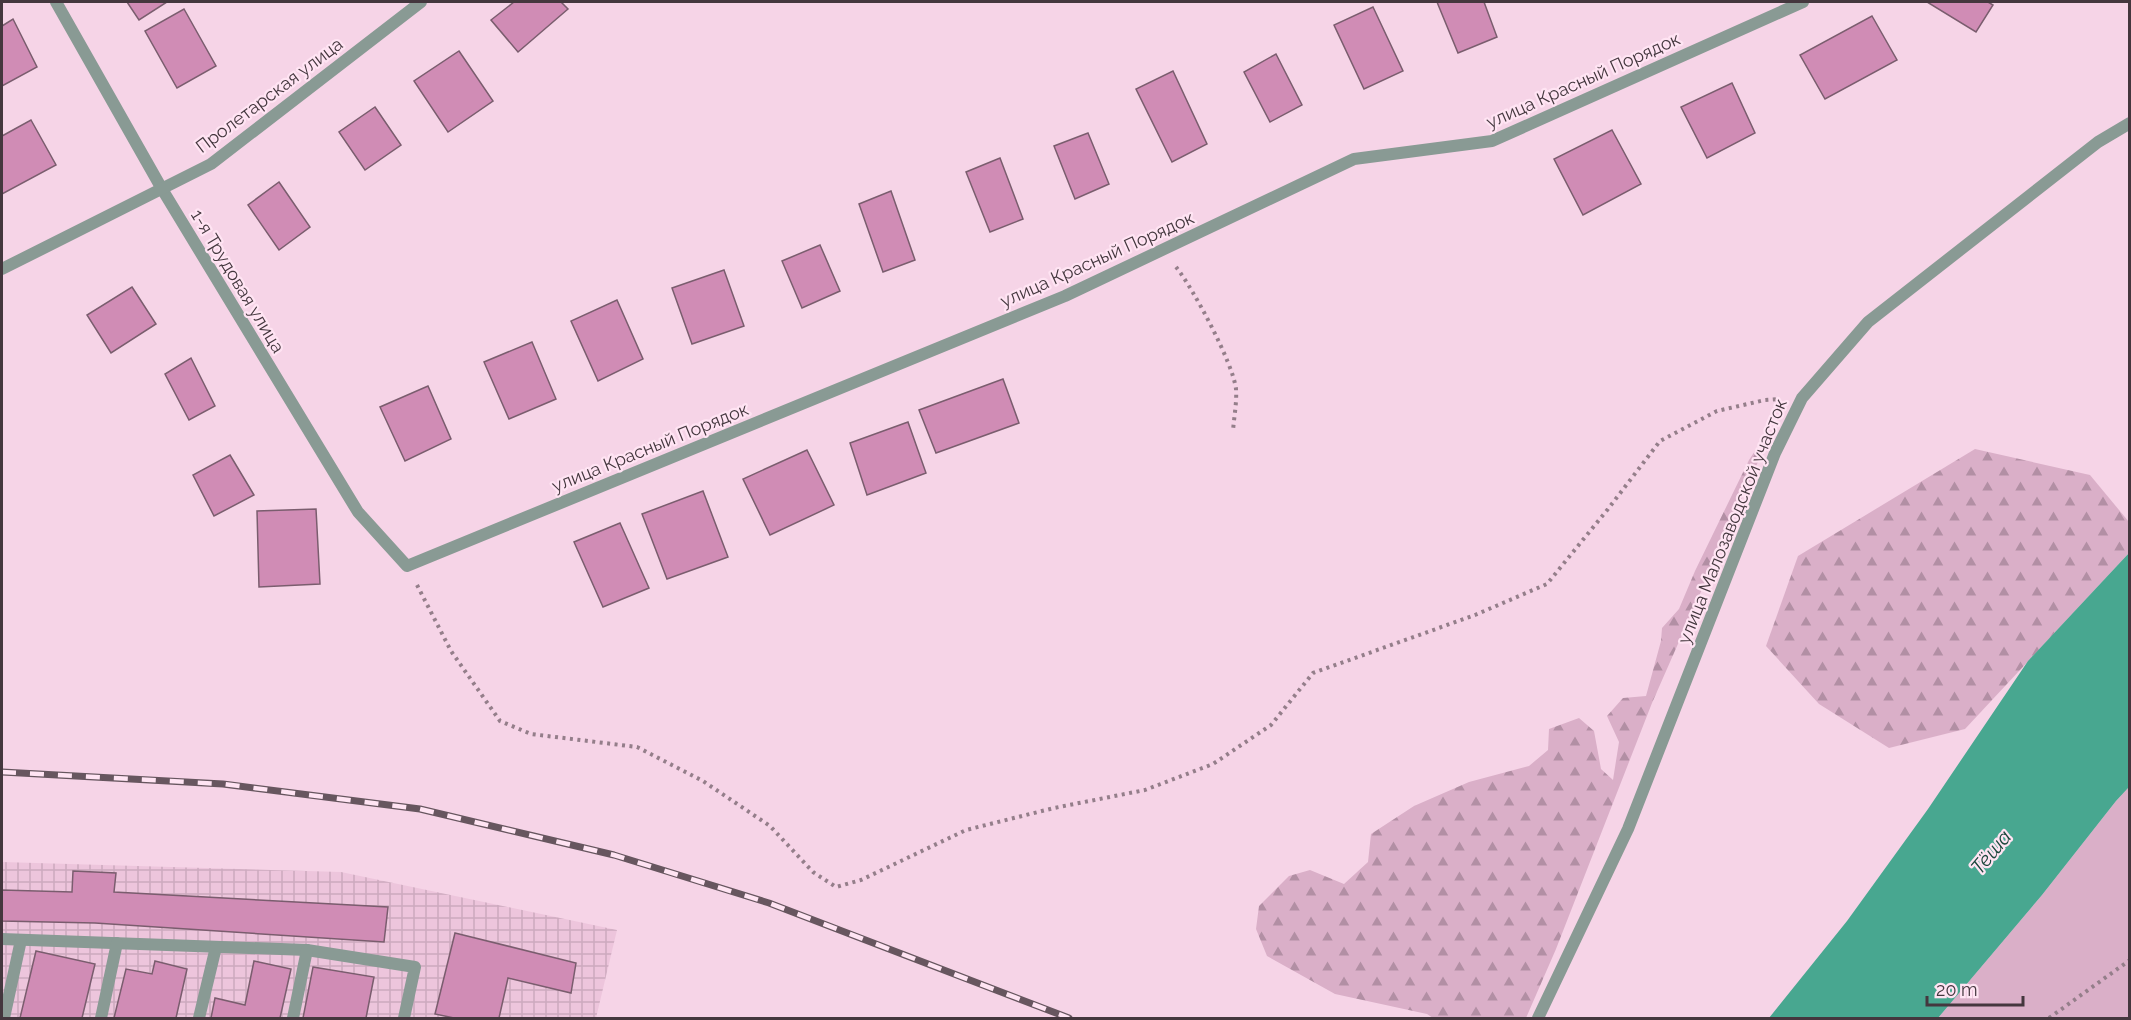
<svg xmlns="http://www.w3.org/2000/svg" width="2131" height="1020" viewBox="0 0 2131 1020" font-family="Raleway,sans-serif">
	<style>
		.industrial { fill: url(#industrial-grid) }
		.grass { fill: #daafc8 }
		.forest { fill: url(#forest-firs) }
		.water { fill: #48a790 }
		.building { fill: #d08cb5; stroke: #7a5d6e; stroke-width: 1.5 }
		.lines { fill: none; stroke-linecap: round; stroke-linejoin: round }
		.path { stroke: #947e8a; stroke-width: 4; stroke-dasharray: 3 4.5; stroke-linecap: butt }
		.service { stroke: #899a94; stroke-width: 12 }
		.minor { stroke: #899a94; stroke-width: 12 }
		.tertiary { stroke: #899a94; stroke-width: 12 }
		.rail-casing { stroke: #67565f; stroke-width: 7 }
		.rail { stroke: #ffe4f3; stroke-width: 4.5; stroke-dasharray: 14; stroke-linecap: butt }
		.labels { text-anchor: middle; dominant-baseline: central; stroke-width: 4.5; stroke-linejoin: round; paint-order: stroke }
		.street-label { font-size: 18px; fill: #44373e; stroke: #ffe4f3 }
		.water-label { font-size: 20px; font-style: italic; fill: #1b463b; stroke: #ffe4f3 }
	</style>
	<defs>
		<pattern id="industrial-grid" width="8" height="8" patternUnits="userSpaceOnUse" patternTransform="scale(1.5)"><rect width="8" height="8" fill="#edc5dc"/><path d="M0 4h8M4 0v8" fill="none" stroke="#ccaabe"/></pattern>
		<pattern id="forest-firs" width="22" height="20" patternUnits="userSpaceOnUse" patternTransform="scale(1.5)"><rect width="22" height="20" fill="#daafc8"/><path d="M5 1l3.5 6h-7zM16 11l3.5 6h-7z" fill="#b28fa4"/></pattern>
	</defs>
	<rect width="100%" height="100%" fill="#f6d4e7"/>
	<path class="industrial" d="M 2,862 L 341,872 L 617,930 L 596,1018 L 2,1018 Z"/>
	<path class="grass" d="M 2129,787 L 2129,1018 L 1938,1018 L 2042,895 L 2116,801 Z"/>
	<g class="forest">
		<path d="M 1975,449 L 2090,475 L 2129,522 L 2129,553 L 1965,729 L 1889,748 L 1819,704 L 1766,646 L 1798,556 Z"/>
		<path d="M 1755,451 L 1761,455 L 1652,703 L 1556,949 L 1526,1018 L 1433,1018 L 1427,1014 L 1335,994 L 1267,956 L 1256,929 L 1259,906 L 1289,876 L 1310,870 L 1344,884 L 1368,862 L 1371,834 L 1414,806 L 1469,782 L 1529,766 L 1548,750 L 1549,729 L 1579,718 L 1594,731 L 1601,769 L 1613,780 L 1619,742 L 1607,716 L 1623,698 L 1646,696 L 1661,641 L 1662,628 L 1679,609 L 1695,571 L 1749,460 Z"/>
	</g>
	<path class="water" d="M 2129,553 L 2129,787 L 2116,801 L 2042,895 L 1938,1018 L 1769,1018 L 1847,921 L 1928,809 L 2028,661 Z"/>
	<g class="building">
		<path d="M 127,2 L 167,2 L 139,20 Z"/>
		<path d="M 514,2 L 561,2 L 568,9 L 518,52 L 491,20 Z"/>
		<path d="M 1437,2 L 1484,2 L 1497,37 L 1458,53 Z"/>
		<path d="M 1927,2 L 1988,2 L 1993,5 L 1976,32 Z"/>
		<path d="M 1373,7 L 1403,71 L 1364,89 L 1334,25 Z"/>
		<path d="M 184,9 L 216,66 L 177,88 L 145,31 Z"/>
		<path d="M 1872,16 L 1897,60 L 1825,99 L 1800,55 Z"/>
		<path d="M 13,19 L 37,67 L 2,86 L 2,26 Z"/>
		<path d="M 459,51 L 493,101 L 448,132 L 414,81 Z"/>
		<path d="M 1276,54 L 1302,105 L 1270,122 L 1244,72 Z"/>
		<path d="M 1173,71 L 1207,144 L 1172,162 L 1136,89 Z"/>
		<path d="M 1732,83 L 1755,133 L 1707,158 L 1681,107 Z"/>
		<path d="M 375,107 L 401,145 L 365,170 L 339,132 Z"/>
		<path d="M 31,120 L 56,165 L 2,194 L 2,136 Z"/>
		<path d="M 1612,130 L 1641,184 L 1583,215 L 1554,159 Z"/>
		<path d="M 1088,133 L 1109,184 L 1075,199 L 1054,146 Z"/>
		<path d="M 1000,158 L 1023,219 L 990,232 L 966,172 Z"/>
		<path d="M 279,182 L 310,227 L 279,250 L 248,205 Z"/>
		<path d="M 891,191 L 915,260 L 883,272 L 859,204 Z"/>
		<path d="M 820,245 L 840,291 L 802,308 L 782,261 Z"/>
		<path d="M 724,270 L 744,326 L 692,344 L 672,288 Z"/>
		<path d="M 132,287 L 156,324 L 111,353 L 87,315 Z"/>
		<path d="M 617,300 L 643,359 L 598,381 L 571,321 Z"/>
		<path d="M 532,342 L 556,399 L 509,419 L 484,362 Z"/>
		<path d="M 191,358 L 215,406 L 189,420 L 165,374 Z"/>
		<path d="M 1003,379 L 1019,423 L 936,453 L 919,410 Z"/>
		<path d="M 428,386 L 451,439 L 405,461 L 380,407 Z"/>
		<path d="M 908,422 L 926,473 L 867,495 L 850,443 Z"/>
		<path d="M 807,450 L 834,505 L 770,535 L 743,479 Z"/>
		<path d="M 230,455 L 254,495 L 214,516 L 193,475 Z"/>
		<path d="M 703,491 L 728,557 L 667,579 L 642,514 Z"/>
		<path d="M 316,509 L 320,584 L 259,587 L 257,511 Z"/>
		<path d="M 620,523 L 649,588 L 603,607 L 574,542 Z"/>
		<path d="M 73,871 L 116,873 L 114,892 L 388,907 L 384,942 L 95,923 L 2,921 L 2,890 L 72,892 Z"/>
		<path d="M 455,933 L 576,963 L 571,993 L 508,978 L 499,1018 L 454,1018 L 435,1014 Z"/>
		<path d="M 36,951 L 95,964 L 82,1018 L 20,1018 Z"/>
		<path d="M 155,961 L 187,969 L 176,1018 L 114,1018 L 126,969 L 152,974 Z"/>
		<path d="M 254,961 L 291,969 L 280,1018 L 211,1018 L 215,998 L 245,1005 Z"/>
		<path d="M 313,967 L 374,977 L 366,1018 L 303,1018 Z"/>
	</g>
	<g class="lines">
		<g class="path">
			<path d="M 1176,267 C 1193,288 1233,363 1236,389 C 1237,402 1234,417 1233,431"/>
			<path d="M 417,585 L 451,651 L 500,721 L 531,734 L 637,747 L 703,781 L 770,826 L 813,872 L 836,887 L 861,880 L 966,830 L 1054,808 L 1145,790 L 1213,764 L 1271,725 L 1313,673 L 1475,615 L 1547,584 L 1608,509 L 1660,441 L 1717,411 L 1765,400 L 1778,399"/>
			<path d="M 2049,1018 L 2130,960"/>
		</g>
		<g class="service">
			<path d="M 2,939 L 307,950 L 415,967 L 404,1018"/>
			<path d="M 4,1018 L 21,940"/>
			<path d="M 101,1018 L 117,943"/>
			<path d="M 199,1018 L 216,947"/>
			<path d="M 293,1018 L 307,950"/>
		</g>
		<g class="minor">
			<path d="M 56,2 L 162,189 L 358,512 L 407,566 L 1065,296 L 1354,159 L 1492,141 L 1803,2"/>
			<path d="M 2,269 L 211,164 L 421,2"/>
		</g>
		<path class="tertiary" d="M 1538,1018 L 1628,829 L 1775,453 L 1802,398 L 1868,322 L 2098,142 L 2130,123"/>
		<g class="rail-casing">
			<path id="rail" d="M 2,772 L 223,784 L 420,809 L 614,855 L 769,903 L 1069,1018"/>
		</g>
		<use href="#rail" class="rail"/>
	</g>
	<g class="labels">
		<g class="street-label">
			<text transform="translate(1583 80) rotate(-24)">улица Красный Порядок</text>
			<text transform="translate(269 95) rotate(-37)">Пролетарская улица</text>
			<text transform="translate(1097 259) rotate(-24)">улица Красный Порядок</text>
			<text transform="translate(238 281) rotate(59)">1-я Трудовая улица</text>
			<text transform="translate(650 447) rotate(-22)">улица Красный Порядок</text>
			<text transform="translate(1732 521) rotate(-68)">улица Малозаводской участок</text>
		</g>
		<g class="water-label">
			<text transform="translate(1991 852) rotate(-50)">Тёша</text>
		</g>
	</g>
	<rect width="2131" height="1020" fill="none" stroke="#44373e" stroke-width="6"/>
	<path d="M1927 996v9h96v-9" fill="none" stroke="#44373e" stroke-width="3"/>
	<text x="1936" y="996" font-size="18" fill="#44373e" stroke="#ffe4f3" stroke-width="4.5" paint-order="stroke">20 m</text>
</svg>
